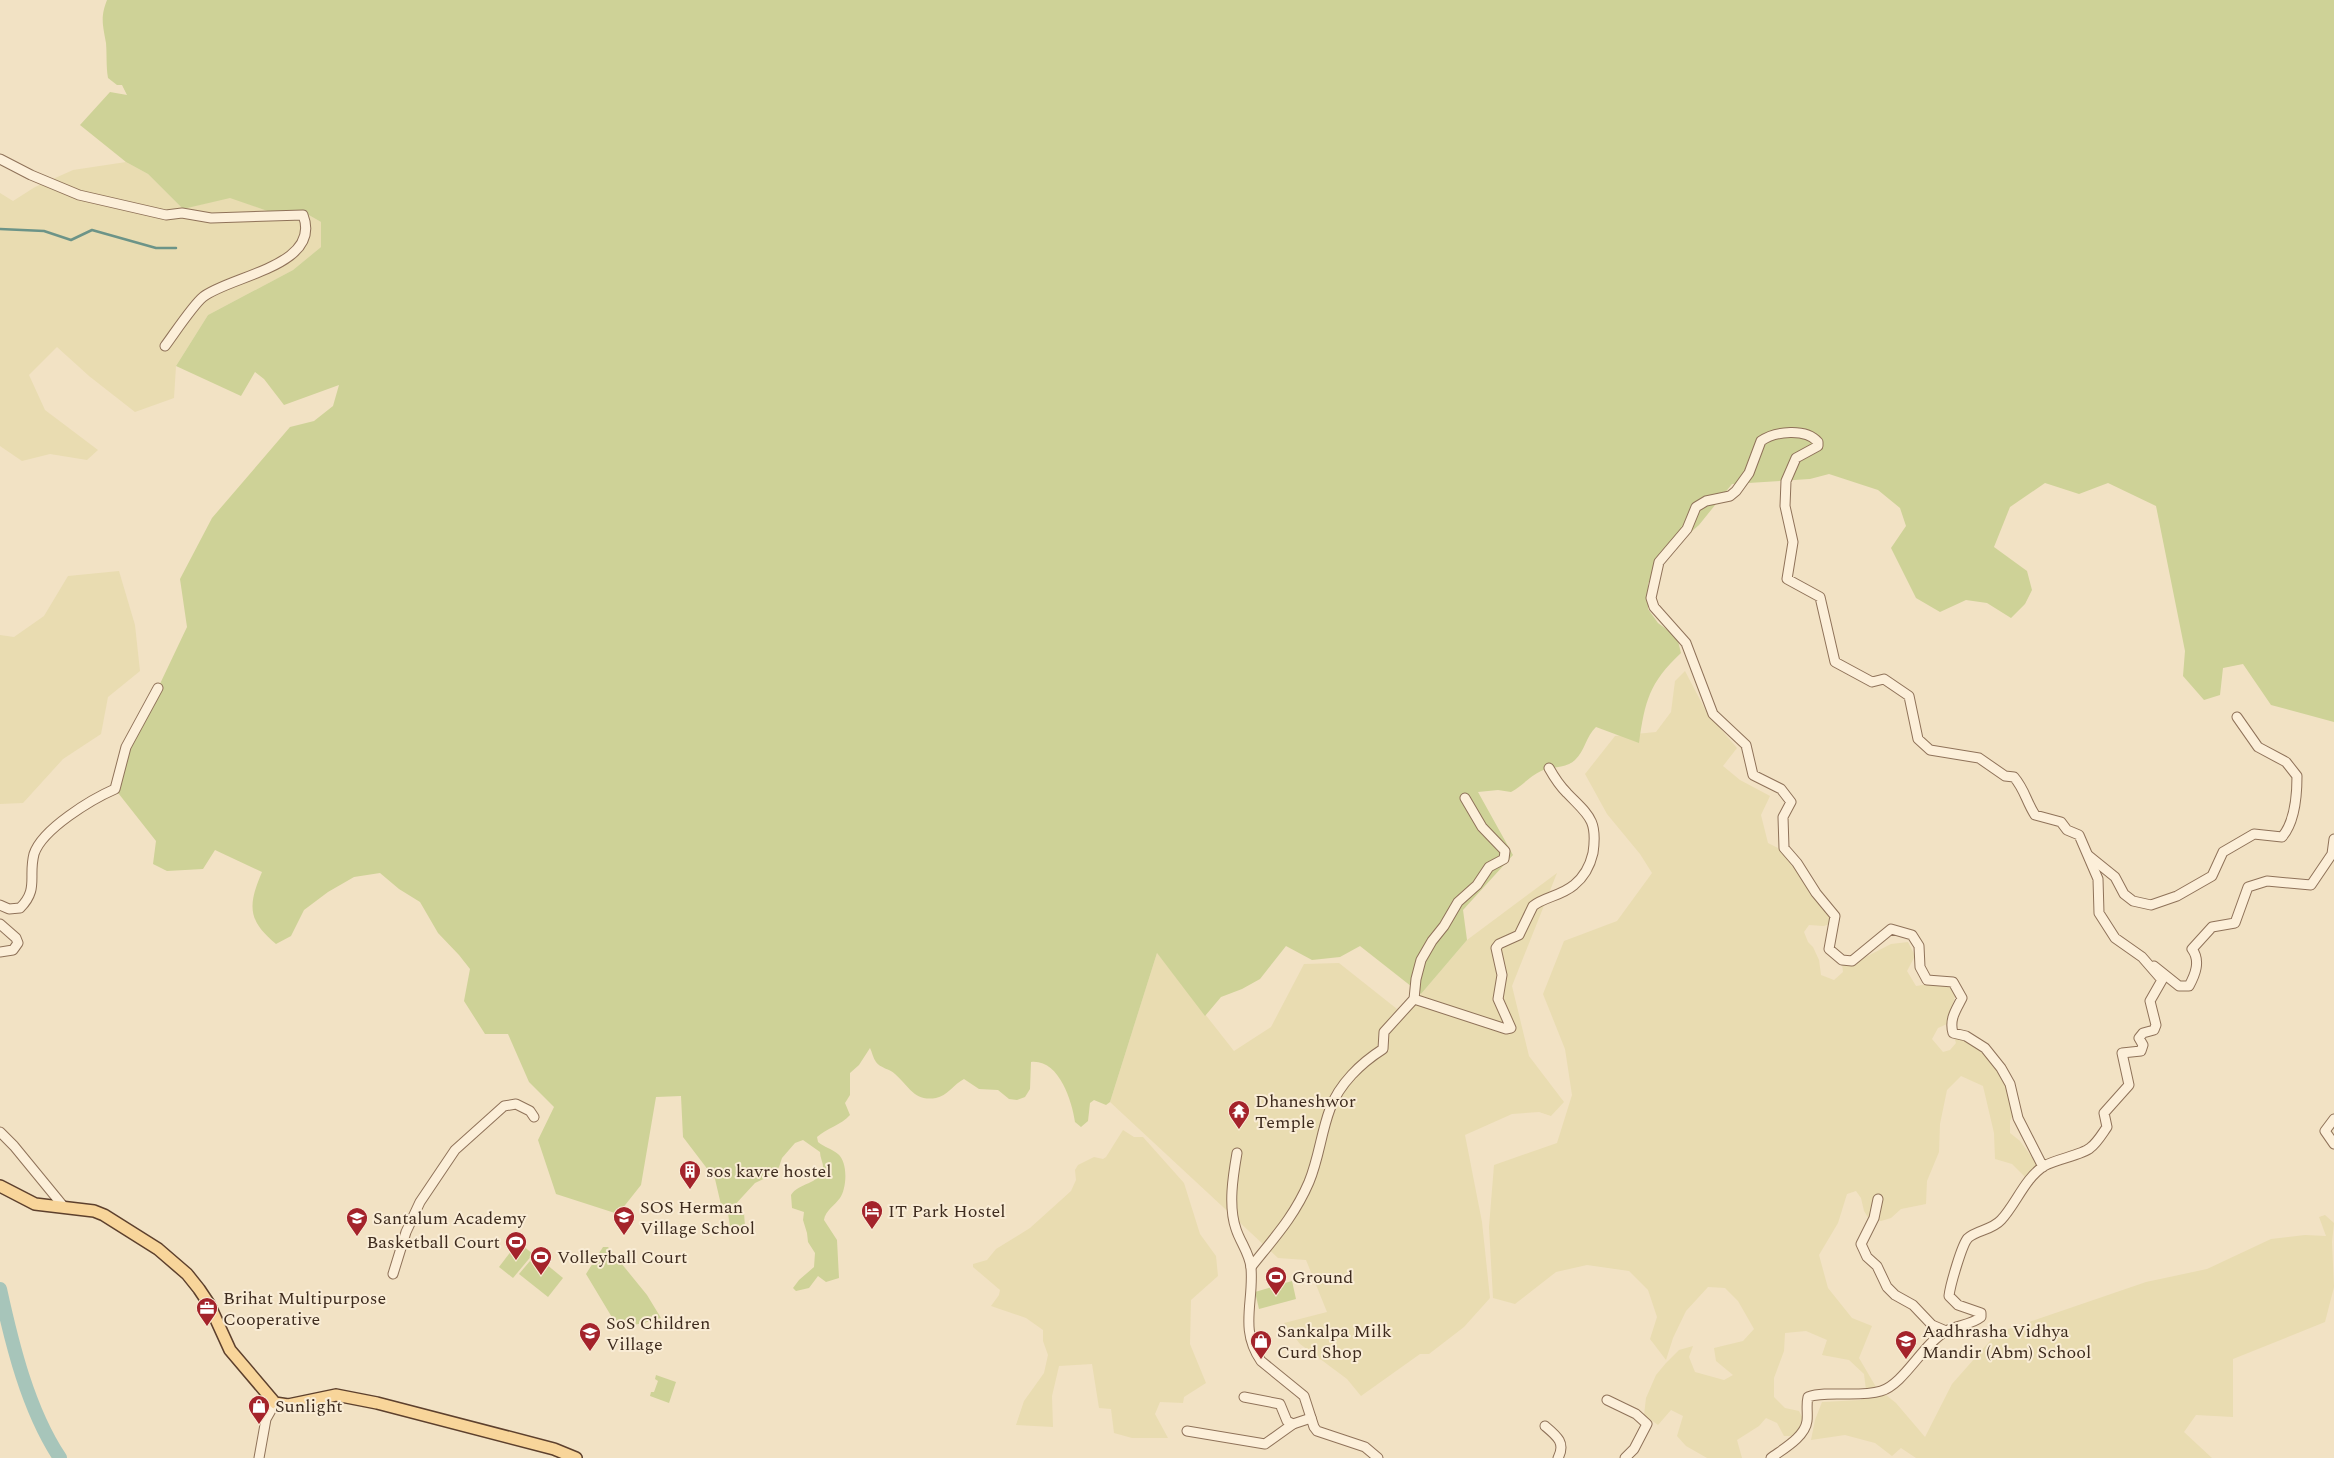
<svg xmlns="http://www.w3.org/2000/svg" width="2334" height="1458" viewBox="0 0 2334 1458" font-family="Spectral,serif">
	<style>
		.farmland { fill: #e9dcb1 }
		.green { fill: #ced297 }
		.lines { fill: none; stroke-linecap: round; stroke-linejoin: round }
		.stream { stroke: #6c9488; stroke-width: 2.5 }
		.river { stroke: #a7c5ba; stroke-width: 14 }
		.minor-casing { stroke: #8f7259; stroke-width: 11 }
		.major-casing { stroke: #5d402d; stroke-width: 14 }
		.minor { stroke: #fcefd9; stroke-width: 9 }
		.major { stroke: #f8d59a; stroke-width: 11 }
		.labels { text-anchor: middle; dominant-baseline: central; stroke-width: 4; stroke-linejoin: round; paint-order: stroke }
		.poi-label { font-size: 18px; fill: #3e2b1e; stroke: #f9ecd5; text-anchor: start }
	</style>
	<rect width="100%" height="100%" fill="#f2e2c4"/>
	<g class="farmland">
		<path d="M 126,162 L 148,174 L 183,209 L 230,197 L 273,213 L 307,214 L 321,222 L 321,247 L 293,270 L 208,315 L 176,366 L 174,398 L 135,412 L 89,376 L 57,347 L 29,375 L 45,410 L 98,450 L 87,460 L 50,454 L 22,461 L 0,446 L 0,193 L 13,201 L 35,187 L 73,170 Z"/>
		<path d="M 119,571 L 135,625 L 140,671 L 108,697 L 101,734 L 63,759 L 23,803 L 0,804 L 0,635 L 14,637 L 44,616 L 68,576 Z"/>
		<path d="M 1685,671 L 1707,713 L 1737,748 L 1723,766 L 1740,780 L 1770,796 L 1761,815 L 1768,843 L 1778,848 L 1797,869 L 1812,896 L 1829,914 L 1832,923 L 1824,926 L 1809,925 L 1804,932 L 1808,942 L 1813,947 L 1819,960 L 1821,975 L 1834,980 L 1843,972 L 1842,964 L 1850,965 L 1891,944 L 1908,942 L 1915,956 L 1907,971 L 1916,986 L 1936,983 L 1949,985 L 1956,993 L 1947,1024 L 1938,1028 L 1932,1039 L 1943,1052 L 1950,1050 L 1956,1043 L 1954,1037 L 1966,1039 L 1996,1065 L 2011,1098 L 2014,1112 L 2010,1121 L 2010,1133 L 2020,1141 L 2039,1167 L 2028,1180 L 2012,1164 L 1995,1159 L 1994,1133 L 1983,1086 L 1961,1076 L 1947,1090 L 1940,1124 L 1939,1152 L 1927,1181 L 1926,1204 L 1901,1209 L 1891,1218 L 1881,1221 L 1869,1219 L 1864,1211 L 1861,1198 L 1856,1191 L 1847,1194 L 1838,1223 L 1819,1255 L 1828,1288 L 1852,1318 L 1872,1326 L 1859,1358 L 1876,1387 L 1896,1403 L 1925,1437 L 1952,1384 L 1997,1333 L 2146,1282 L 2207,1269 L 2271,1239 L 2305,1235 L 2326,1236 L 2319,1217 L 2325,1215 L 2334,1223 L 2332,1242 L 2334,1287 L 2325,1322 L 2233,1359 L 2233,1417 L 2196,1415 L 2184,1432 L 2212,1458 L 1916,1458 L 1901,1448 L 1892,1456 L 1875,1443 L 1845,1435 L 1811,1440 L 1815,1420 L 1822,1402 L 1861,1400 L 1866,1390 L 1864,1374 L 1849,1360 L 1822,1355 L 1827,1340 L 1806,1331 L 1785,1333 L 1784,1351 L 1774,1378 L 1774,1397 L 1785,1408 L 1799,1411 L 1804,1421 L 1795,1436 L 1784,1436 L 1777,1423 L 1766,1418 L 1759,1426 L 1737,1440 L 1742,1458 L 1707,1458 L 1686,1446 L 1677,1436 L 1683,1416 L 1671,1410 L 1658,1425 L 1644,1415 L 1646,1398 L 1656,1375 L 1666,1363 L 1679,1350 L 1693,1346 L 1689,1357 L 1695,1372 L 1724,1380 L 1733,1375 L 1716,1361 L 1714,1348 L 1743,1341 L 1754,1329 L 1738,1301 L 1725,1288 L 1708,1287 L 1686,1311 L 1673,1338 L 1666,1360 L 1650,1339 L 1657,1317 L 1648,1290 L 1629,1271 L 1587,1265 L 1556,1272 L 1515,1304 L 1493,1298 L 1489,1227 L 1494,1165 L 1557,1143 L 1572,1095 L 1565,1049 L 1543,994 L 1564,941 L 1617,921 L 1652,873 L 1640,854 L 1607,814 L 1585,774 L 1615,736 L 1656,732 L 1671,712 L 1675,681 Z"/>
		<path d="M 1557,873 L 1512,986 L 1529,1056 L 1564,1102 L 1551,1116 L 1539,1112 L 1512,1114 L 1465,1135 L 1482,1222 L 1490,1298 L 1464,1327 L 1429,1354 L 1420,1354 L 1361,1396 L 1347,1379 L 1300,1344 L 1284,1323 L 1327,1312 L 1306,1260 L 1278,1258 L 1110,1102 L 1157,953 L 1234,1051 L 1271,1027 L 1304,964 L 1339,963 L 1397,1009 L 1421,994 L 1467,940 Z"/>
		<path d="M 1123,1130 L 1134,1137 L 1143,1137 L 1184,1183 L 1200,1234 L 1216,1256 L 1218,1276 L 1191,1300 L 1190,1344 L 1206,1383 L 1184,1397 L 1183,1403 L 1160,1402 L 1155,1414 L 1168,1438 L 1132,1438 L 1114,1433 L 1111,1409 L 1099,1408 L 1092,1364 L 1059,1366 L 1052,1396 L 1053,1427 L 1016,1425 L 1024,1401 L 1044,1373 L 1048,1355 L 1043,1341 L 1043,1330 L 1026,1318 L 991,1306 L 999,1295 L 1000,1290 L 973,1267 L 973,1264 L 987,1260 L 996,1249 L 1030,1228 L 1071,1191 L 1076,1180 L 1075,1170 L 1078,1165 L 1094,1157 L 1103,1159 L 1106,1157 Z"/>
	</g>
	<g class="green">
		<path d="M 107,0 L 2334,0 L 2334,722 L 2271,705 L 2243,664 L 2223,668 L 2220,695 L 2204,700 L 2183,676 L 2185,651 L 2156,506 L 2108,483 L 2079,494 L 2045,483 L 2010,507 L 1994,547 L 2027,571 L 2032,590 L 2025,604 L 2011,618 L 1987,603 L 1966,600 L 1940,612 L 1916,598 L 1891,548 L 1906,526 L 1900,508 L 1878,490 L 1829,474 L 1810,479 L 1732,484 L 1699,525 L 1658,561 L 1648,584 L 1648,609 L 1658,623 L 1677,637 L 1681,653 C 1649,683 1645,701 1639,743 L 1596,727 C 1586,736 1585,751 1575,760 C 1566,769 1551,766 1541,771 C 1530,776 1522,786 1511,792 L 1498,790 L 1478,792 L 1513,855 L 1463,910 L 1467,940 L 1421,994 L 1360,946 L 1340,957 L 1312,960 L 1286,946 L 1260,979 L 1242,989 L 1221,997 L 1205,1016 L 1157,953 L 1110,1102 L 1106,1105 L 1094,1100 L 1090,1103 L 1088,1121 L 1081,1127 L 1075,1122 C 1072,1101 1059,1059 1031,1062 L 1030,1089 L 1025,1097 L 1017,1100 L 1009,1099 L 998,1090 L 979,1089 L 964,1079 C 954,1084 947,1096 936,1098 C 914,1102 908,1085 895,1074 C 890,1069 880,1068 876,1062 C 873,1058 872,1052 870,1048 L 859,1065 L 850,1073 L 850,1095 L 845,1103 L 850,1115 C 841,1125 827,1128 817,1137 L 818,1142 C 824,1147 832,1149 838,1154 C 848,1162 847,1188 840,1198 C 835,1205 825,1211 824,1220 L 837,1240 L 839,1278 L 826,1282 L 818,1276 L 809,1288 L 796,1291 L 793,1288 L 799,1280 L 814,1267 L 815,1253 L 808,1242 L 807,1233 L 803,1220 L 804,1212 L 792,1208 L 791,1195 C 798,1183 820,1184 823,1169 C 824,1164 820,1158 820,1152 L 803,1140 L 795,1143 L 782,1158 L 779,1167 L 774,1174 L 755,1183 L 732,1208 L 744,1213 L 745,1226 L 742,1230 L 738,1230 L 730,1227 L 728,1213 L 722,1209 L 715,1179 L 683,1137 L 681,1096 L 656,1097 L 641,1185 L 618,1214 L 556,1194 L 538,1140 L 554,1107 L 529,1082 L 508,1034 L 485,1034 L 464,1001 L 470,969 L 459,955 L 438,933 L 420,902 L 399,889 L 380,873 L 354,877 L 328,892 L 304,910 L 291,936 L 276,944 C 247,920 248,905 262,872 L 215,850 L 203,869 L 167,871 L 153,864 L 156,841 L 115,789 L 126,747 L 158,688 L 187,627 L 180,579 L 212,518 L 290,427 L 314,421 L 333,406 L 339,385 L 284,405 L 264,379 L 255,372 L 241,396 L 176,366 L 208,315 L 293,270 L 321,247 L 321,222 L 307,214 L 273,213 L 230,198 L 183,209 L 148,174 L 126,162 L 80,125 L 110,92 L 127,95 L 122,85 L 117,85 L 108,78 C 106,66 107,55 106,43 C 103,25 100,18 107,0 Z"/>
		<path d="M 518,1242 L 533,1254 L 513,1278 L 499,1267 Z"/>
		<path d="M 603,1247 L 608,1247 L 647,1295 L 661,1318 C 649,1321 629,1329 616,1324 L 586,1274 Z"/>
		<path d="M 535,1255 L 563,1278 L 548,1297 L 519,1274 Z"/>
		<path d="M 1292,1281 L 1296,1299 L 1259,1309 L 1255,1292 Z"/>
		<path d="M 656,1375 L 676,1382 L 669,1403 L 650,1396 L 651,1392 L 654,1392 L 658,1381 L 655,1379 Z"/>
	</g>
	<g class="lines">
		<path class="stream" d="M 0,229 L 44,231 L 71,240 L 92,230 L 156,248 L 176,248"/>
		<path class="river" d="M 0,1289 C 12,1344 28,1410 60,1458"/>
		<g class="minor-casing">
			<g id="minor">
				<path d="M 0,159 L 31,175 L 79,195 L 166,215 L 182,213 L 211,218 L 303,215 C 323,266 229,276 203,297 C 193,305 174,334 165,346"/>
				<path d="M 2089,856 L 2115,877 L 2124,894 L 2133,901 L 2151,905 L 2177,896 L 2212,876 L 2223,852 L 2254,834 L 2282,837 C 2295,822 2297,795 2297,776 L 2286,762 L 2258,747 L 2237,717"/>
				<path d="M 0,905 L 9,909 L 20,908 C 39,889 28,877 34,854 C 42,829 92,799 115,789 L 126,747 L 158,688"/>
				<path d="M 0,924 L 16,938 L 18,943 L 13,950 L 0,952"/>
				<path d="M 2154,966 L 2179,986 L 2189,986 C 2195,975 2201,961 2192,949 L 2212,927 L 2235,923 L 2248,887 L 2267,881 L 2311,885 L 2332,854 L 2334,839"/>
				<path d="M 1414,999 L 1506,1029 L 1511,1028 L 1498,999 L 1502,975 L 1496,948 L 1499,944 L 1519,935 L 1533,906 C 1544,897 1561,896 1574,885 C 1584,877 1590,866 1593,853 C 1598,819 1588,815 1567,793 C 1560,786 1554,777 1549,768"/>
				<path d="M 2334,1119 L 2325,1131 L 2334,1144"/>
				<path d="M 0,1132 L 14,1146 L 64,1207"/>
				<path d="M 1237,1153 C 1233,1176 1228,1206 1236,1229 C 1240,1242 1250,1254 1251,1268 C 1254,1302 1239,1329 1261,1361 L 1304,1396 L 1314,1427 L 1317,1431 L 1365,1447 L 1378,1458"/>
				<path d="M 1878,1199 L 1874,1218 L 1861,1244 L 1867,1257 L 1877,1266 L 1887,1287 L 1895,1295 L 1913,1305 L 1932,1325 L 1946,1331"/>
				<path d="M 1251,1267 C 1274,1238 1294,1217 1309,1182 C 1319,1158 1321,1133 1330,1109 C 1339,1084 1361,1063 1383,1049 L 1384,1032 L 1414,999 L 1416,979 L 1421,960 L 1432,941 L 1444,926 L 1458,902 L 1477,885 L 1489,867 L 1504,859 L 1505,851 L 1482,827 L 1465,798"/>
				<path d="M 393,1274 L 406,1232 L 420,1202 L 455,1150 L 504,1106 L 516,1104 L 530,1111 L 534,1117"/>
				<path d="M 1244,1397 L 1280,1404 L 1287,1421 L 1293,1424 L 1311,1418"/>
				<path d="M 1607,1400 L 1636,1414 L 1647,1424 L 1634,1449 L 1625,1458"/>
				<path d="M 1545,1426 C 1557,1436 1566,1443 1558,1458"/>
				<path d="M 1187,1431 L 1265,1444 L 1293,1424"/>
				<path d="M 259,1458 L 266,1419 L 275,1403"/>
				<path d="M 1771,1458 C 1783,1449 1805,1437 1807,1421 C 1808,1413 1806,1405 1808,1397 C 1828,1390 1857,1398 1881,1391 C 1904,1384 1922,1345 1946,1331 C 1957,1325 1971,1325 1981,1317 L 1981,1313 L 1958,1305 L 1949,1296 C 1950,1286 1962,1244 1968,1238 C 1977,1230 1992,1230 2001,1220 C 2016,1204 2025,1178 2044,1166 C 2056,1159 2082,1155 2090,1148 C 2097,1143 2102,1134 2107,1127 L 2104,1113 L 2129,1085 L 2122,1053 L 2141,1051 L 2143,1045 L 2139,1038 L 2143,1033 L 2154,1030 L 2156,1025 L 2150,1001 L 2162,980 L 2142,957 L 2115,938 L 2099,913 L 2098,879 L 2079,835 L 2067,830 L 2061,822 L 2035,815 C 2026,801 2025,790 2014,777 L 2005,776 L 1979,758 L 1930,750 L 1918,739 L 1909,696 L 1884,679 L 1872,682 L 1835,662 L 1820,597 L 1787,579 L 1793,542 L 1785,506 L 1786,481 L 1796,458 L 1818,446 L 1818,442 C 1806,428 1775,431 1761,441 L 1749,473 L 1736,491 L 1730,496 L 1706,501 L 1696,507 L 1687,529 L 1659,562 L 1651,598 L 1654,607 L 1686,643 L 1713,714 L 1746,745 L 1753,775 L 1781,789 L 1791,802 L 1783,817 L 1784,848 L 1797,863 L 1816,893 L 1835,916 L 1829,949 L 1842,960 L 1852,961 L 1891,929 L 1912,935 L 1919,946 L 1920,967 L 1927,980 L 1953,982 L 1962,998 C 1956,1010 1949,1019 1953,1033 L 1966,1036 L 1985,1048 L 2001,1068 L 2010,1084 L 2018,1118 L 2043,1167"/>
			</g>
		</g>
		<g class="major-casing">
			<path id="major" d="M 0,1186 L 35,1204 L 94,1211 L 104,1215 L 158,1249 L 187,1274 L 199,1289 L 209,1304 L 230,1350 L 275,1403 L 288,1405 L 336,1395 L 377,1403 L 554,1449 L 576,1458"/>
		</g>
		<use href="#minor" class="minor"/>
		<use href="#major" class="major"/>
	</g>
	<defs>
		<g id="temple-pin" transform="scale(1.125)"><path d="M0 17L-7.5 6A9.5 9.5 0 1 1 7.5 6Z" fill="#a4232b" stroke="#f9ecd5"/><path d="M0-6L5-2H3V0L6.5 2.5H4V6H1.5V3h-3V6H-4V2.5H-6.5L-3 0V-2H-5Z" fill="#fff"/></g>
		<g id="building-pin" transform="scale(1.125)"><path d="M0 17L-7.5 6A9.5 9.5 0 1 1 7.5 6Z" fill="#a4232b" stroke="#f9ecd5"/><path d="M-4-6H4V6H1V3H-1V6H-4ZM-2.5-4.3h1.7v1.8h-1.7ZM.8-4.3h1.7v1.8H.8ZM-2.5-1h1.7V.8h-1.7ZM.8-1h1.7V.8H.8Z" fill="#fff"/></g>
		<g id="hotel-pin" transform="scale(1.125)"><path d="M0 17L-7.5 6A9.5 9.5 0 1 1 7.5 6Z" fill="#a4232b" stroke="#f9ecd5"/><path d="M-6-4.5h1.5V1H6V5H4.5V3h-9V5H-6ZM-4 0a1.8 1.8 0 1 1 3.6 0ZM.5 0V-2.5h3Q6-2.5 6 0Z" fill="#fff"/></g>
		<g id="school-pin" transform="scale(1.125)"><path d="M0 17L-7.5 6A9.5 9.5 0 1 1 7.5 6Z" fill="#a4232b" stroke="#f9ecd5"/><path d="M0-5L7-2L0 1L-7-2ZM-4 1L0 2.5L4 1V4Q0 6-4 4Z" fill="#fff"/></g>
		<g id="stadium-pin" transform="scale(1.125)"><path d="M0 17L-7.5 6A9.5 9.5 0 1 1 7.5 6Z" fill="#a4232b" stroke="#f9ecd5"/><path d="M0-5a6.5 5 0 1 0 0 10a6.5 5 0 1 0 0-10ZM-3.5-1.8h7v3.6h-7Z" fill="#fff"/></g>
		<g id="office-pin" transform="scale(1.125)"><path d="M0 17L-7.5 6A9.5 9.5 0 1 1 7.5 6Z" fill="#a4232b" stroke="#f9ecd5"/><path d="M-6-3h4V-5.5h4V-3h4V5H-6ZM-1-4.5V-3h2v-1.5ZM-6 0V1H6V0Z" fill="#fff"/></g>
		<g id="shop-pin" transform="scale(1.125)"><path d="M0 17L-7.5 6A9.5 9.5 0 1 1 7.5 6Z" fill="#a4232b" stroke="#f9ecd5"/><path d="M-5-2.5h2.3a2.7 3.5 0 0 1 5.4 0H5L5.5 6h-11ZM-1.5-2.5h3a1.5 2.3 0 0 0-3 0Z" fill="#fff"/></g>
	</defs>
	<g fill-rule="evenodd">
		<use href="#temple-pin" x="1239" y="1111"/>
		<use href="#building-pin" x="690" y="1171"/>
		<use href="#hotel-pin" x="872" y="1211"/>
		<use href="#school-pin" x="624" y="1217"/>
		<use href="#school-pin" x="357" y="1218"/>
		<use href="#stadium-pin" x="516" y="1242"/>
		<use href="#stadium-pin" x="541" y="1257"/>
		<use href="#stadium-pin" x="1276" y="1277"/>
		<use href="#office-pin" x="207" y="1308"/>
		<use href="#school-pin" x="590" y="1333"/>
		<use href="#shop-pin" x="1261" y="1341"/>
		<use href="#school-pin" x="1906" y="1341"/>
		<use href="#shop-pin" x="259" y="1406"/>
	</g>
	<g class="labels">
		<g class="poi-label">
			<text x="1255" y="1101">Dhaneshwor<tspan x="1255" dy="21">Temple</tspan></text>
			<text x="706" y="1171">sos kavre hostel</text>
			<text x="640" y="1207">SOS Herman<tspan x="640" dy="21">Village School</tspan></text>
			<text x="888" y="1211">IT Park Hostel</text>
			<text x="373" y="1218">Santalum Academy</text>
			<text x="500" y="1242" text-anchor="end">Basketball Court</text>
			<text x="557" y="1257">Volleyball Court</text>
			<text x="1292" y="1277">Ground</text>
			<text x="223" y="1298">Brihat Multipurpose<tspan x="223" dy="21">Cooperative</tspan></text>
			<text x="606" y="1323">SoS Children<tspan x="606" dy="21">Village</tspan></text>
			<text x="1277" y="1331">Sankalpa Milk<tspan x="1277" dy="21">Curd Shop</tspan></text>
			<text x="1922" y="1331">Aadhrasha Vidhya<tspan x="1922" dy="21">Mandir (Abm) School</tspan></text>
			<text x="275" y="1406">Sunlight</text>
		</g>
	</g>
</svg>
